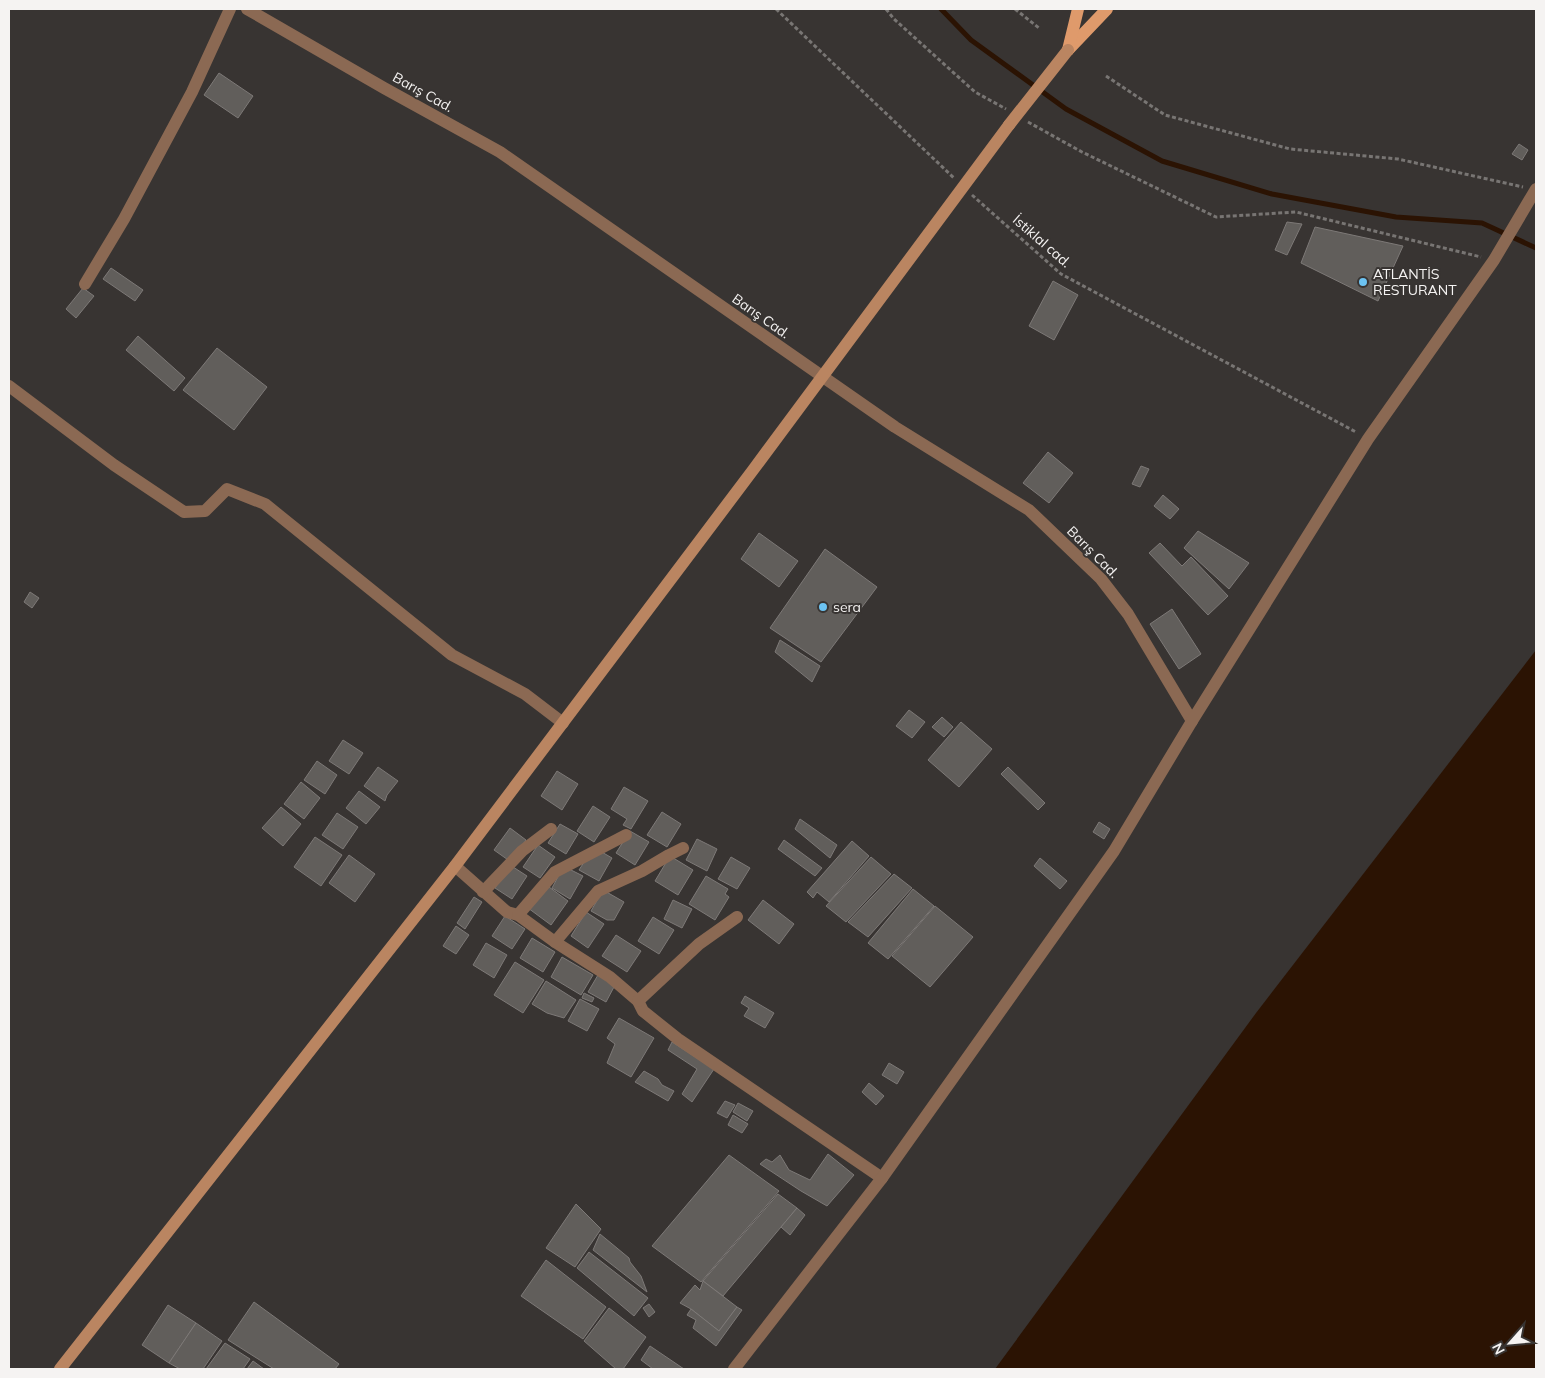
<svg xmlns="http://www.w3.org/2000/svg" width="1545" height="1378" viewBox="0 0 1545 1378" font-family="Mulish,sans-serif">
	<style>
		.water { fill: #2b1303 }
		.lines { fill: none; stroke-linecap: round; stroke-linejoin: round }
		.stream { stroke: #2b1303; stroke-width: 5 }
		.building { fill: #615e5b; stroke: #7d7977 }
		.path { stroke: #787573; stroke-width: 3; stroke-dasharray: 4 2.5; stroke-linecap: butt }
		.street { stroke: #8b6953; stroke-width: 12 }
		.secondary { stroke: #ba8561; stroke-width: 12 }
		.primary { stroke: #df9a6b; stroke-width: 12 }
		.secondary-bridge { stroke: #ba8561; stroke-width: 12 }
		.poi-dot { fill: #6cc3f2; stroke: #383432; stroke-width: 2 }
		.labels { text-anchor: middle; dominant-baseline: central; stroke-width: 4; stroke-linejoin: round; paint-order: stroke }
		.street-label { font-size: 14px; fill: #f5f3f2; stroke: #383432 }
		.poi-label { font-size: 14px; fill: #f5f3f2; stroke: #383432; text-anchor: start }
	</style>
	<rect width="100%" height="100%" fill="#383432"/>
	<path class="water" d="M 1536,650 L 1536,1369 L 995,1369 L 1256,1013 Z"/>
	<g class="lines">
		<path class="stream" d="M 941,9 L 971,40 L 1066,109 L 1162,161 L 1272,194 L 1396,217 L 1482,223 L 1536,248"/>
	</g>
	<g class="building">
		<path d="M 219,73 L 253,96 L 238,118 L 204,95 Z"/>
		<path d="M 1519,144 L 1528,150 L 1522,160 L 1512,154 Z"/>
		<path d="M 1287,222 L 1302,224 L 1287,255 L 1275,250 Z"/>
		<path d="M 1315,227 L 1403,246 L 1378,301 L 1301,263 Z"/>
		<path d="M 111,268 L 143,290 L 135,301 L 103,279 Z"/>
		<path d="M 1053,281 L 1078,295 L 1054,340 L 1029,326 Z"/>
		<path d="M 83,288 L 94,296 L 76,318 L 66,309 Z"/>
		<path d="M 138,336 L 185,378 L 174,391 L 126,350 Z"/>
		<path d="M 217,348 L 267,387 L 234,430 L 183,390 Z"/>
		<path d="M 1048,452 L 1073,473 L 1049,503 L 1023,483 Z"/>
		<path d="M 1141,466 L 1149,469 L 1140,487 L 1132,484 Z"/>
		<path d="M 1163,495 L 1179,509 L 1170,519 L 1154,506 Z"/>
		<path d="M 1198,531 L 1249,563 L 1229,589 L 1184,548 Z"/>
		<path d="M 759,533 L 798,561 L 779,587 L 741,559 Z"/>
		<path d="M 1160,543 L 1182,566 L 1191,557 L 1228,596 L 1208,615 L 1149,553 Z"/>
		<path d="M 825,549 L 877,587 L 821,662 L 770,628 Z"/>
		<path d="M 30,592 L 39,598 L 32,608 L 24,602 Z"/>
		<path d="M 1172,609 L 1201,654 L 1179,669 L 1150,624 Z"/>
		<path d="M 780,640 L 820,666 L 812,682 L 775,652 Z"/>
		<path d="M 909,710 L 925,722 L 912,738 L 896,726 Z"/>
		<path d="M 942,717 L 953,727 L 944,737 L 932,727 Z"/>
		<path d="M 961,722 L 992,749 L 959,787 L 928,760 Z"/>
		<path d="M 343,740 L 363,753 L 349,774 L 329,761 Z"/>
		<path d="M 317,761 L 337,775 L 325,794 L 304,780 Z"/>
		<path d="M 378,767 L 398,781 L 387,795 L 385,801 L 364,786 Z"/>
		<path d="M 1008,767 L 1045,803 L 1038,810 L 1001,774 Z"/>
		<path d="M 557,771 L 578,784 L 562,810 L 541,796 Z"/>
		<path d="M 301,782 L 320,798 L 304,819 L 284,804 Z"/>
		<path d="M 624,787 L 648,801 L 631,829 L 623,825 L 627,819 L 611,809 Z"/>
		<path d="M 359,791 L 380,807 L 366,824 L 346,808 Z"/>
		<path d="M 593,806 L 610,817 L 594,842 L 577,831 Z"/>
		<path d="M 281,807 L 301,824 L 283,846 L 262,828 Z"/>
		<path d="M 662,812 L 681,824 L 667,847 L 647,835 Z"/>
		<path d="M 337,813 L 358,827 L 343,849 L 322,835 Z"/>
		<path d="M 800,819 L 837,845 L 830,858 L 795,829 Z"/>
		<path d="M 1099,822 L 1110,829 L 1104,839 L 1093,832 Z"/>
		<path d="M 560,824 L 578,834 L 566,854 L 548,843 Z"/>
		<path d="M 510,828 L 526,840 L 511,862 L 494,850 Z"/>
		<path d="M 630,831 L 649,842 L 635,865 L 616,853 Z"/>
		<path d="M 315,837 L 342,855 L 321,886 L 294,867 Z"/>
		<path d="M 697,839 L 717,849 L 707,871 L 686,860 Z"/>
		<path d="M 784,840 L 822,868 L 815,876 L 778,849 Z"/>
		<path d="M 852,841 L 869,856 L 829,902 L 817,892 L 813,898 L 807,892 Z"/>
		<path d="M 538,845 L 555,857 L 540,878 L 523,867 Z"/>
		<path d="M 600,851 L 612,858 L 599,881 L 579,870 L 586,859 Z"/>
		<path d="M 349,855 L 375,874 L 355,902 L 329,883 Z"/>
		<path d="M 670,856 L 693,870 L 678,895 L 655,881 Z"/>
		<path d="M 731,857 L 750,868 L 737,889 L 718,879 Z"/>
		<path d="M 871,857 L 891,874 L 846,922 L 826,906 Z"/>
		<path d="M 1040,858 L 1067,881 L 1060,889 L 1034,866 Z"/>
		<path d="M 510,865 L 527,876 L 512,899 L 495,888 Z"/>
		<path d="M 569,869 L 583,876 L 570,899 L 552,888 L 560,873 Z"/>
		<path d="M 894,874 L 912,888 L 868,937 L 848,922 Z"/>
		<path d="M 706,876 L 728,889 L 725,894 L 729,897 L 715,920 L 689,904 Z"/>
		<path d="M 545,884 L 568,901 L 551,925 L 528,908 Z"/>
		<path d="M 913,889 L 934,906 L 888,959 L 868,943 Z"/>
		<path d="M 603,890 L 624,902 L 614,920 L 607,920 L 591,911 Z"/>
		<path d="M 474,897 L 482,902 L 465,929 L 457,923 Z"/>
		<path d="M 673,900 L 692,909 L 682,928 L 664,919 Z"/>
		<path d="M 763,900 L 794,924 L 779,944 L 748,920 Z"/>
		<path d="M 935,906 L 973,937 L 930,987 L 892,956 Z"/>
		<path d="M 586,912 L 604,924 L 588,948 L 571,936 Z"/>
		<path d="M 505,916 L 525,929 L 512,949 L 492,936 Z"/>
		<path d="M 653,917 L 674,930 L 659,954 L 638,941 Z"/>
		<path d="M 456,926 L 469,935 L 456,954 L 443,946 Z"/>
		<path d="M 616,935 L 641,951 L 627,972 L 602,956 Z"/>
		<path d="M 532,938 L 555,952 L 543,972 L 520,958 Z"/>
		<path d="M 486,943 L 507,955 L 494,978 L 473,965 Z"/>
		<path d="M 562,957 L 593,975 L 581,995 L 551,977 Z"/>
		<path d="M 515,962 L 544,980 L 523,1013 L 494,995 Z"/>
		<path d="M 598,975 L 615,985 L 606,1002 L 588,992 Z"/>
		<path d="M 546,981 L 576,1000 L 564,1018 L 547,1013 L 532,1004 Z"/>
		<path d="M 584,993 L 594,998 L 592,1002 L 582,998 Z"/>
		<path d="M 745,996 L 774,1013 L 765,1028 L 744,1016 L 749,1008 L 741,1003 Z"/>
		<path d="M 580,999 L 599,1009 L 587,1031 L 568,1021 Z"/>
		<path d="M 619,1018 L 654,1038 L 631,1077 L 607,1063 L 615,1044 L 607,1038 Z"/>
		<path d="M 672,1042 L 714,1069 L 692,1102 L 682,1094 L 697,1069 L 668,1050 Z"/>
		<path d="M 889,1063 L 904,1072 L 897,1084 L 882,1075 Z"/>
		<path d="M 644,1071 L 658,1079 L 662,1085 L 674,1091 L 668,1101 L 635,1082 Z"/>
		<path d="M 869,1083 L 884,1096 L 876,1105 L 862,1092 Z"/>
		<path d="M 725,1101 L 735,1105 L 727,1118 L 717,1113 Z"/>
		<path d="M 738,1103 L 753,1111 L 747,1121 L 733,1112 Z"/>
		<path d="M 733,1115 L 748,1124 L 742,1133 L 728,1125 Z"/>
		<path d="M 828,1154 L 854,1175 L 827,1206 L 801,1191 L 760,1164 L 766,1159 L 772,1162 L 780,1155 L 789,1170 L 810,1180 Z"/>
		<path d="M 729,1155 L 779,1191 L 701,1282 L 652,1246 Z"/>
		<path d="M 778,1194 L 797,1208 L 723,1296 L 703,1281 Z"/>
		<path d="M 576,1204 L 601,1229 L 575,1267 L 546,1248 Z"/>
		<path d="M 797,1208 L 805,1215 L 790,1235 L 781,1227 Z"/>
		<path d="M 600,1234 L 629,1258 L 630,1262 L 641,1276 L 647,1292 L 593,1250 Z"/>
		<path d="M 589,1252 L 648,1298 L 634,1316 L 577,1268 Z"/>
		<path d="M 546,1260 L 606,1307 L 583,1339 L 521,1296 Z"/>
		<path d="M 703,1281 L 737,1307 L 719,1331 L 691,1309 L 680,1303 L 695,1285 L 700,1290 Z"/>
		<path d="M 254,1302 L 339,1364 L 335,1369 L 274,1369 L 228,1340 Z"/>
		<path d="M 649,1304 L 655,1312 L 649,1317 L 643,1308 Z"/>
		<path d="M 168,1305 L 196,1323 L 169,1363 L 142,1345 Z"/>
		<path d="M 737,1307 L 742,1310 L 716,1346 L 693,1328 L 696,1320 L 687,1315 L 691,1309 L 719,1331 Z"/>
		<path d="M 609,1308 L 646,1337 L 623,1369 L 616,1369 L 584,1341 Z"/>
		<path d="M 196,1323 L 222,1341 L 203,1369 L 180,1369 L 169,1363 Z"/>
		<path d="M 225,1343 L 250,1359 L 243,1369 L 206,1369 Z"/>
		<path d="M 650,1346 L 684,1369 L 653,1369 L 641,1360 Z"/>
		<path d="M 253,1361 L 264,1369 L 247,1369 Z"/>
	</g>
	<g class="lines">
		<g class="path">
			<path d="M 776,9 L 955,179"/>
			<path d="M 886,9 L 894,19 L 975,92 L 1006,109"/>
			<path d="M 1015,9 L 1039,28"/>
			<path d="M 1106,76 L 1165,115 L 1290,149 L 1398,159 L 1523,187"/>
			<path d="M 1028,122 L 1082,152 L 1216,217 L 1296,212 L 1481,257"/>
			<path d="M 972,195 L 1061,274 L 1356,432"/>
		</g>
		<g class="street">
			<path d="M 247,9 L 384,88 L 500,152 L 895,427 L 1029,510 L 1101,579 L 1128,614 L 1192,721"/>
			<path d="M 85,284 L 124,219 L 192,92 L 230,9"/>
			<path d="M 9,386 L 114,465 L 184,512 L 205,511 L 227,489 L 265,504 L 452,655 L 525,694 L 563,723"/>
			<path d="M 455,866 L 507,912 L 518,915 L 555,942 L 610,977 L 638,1001 L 643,1011 L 678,1039 L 882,1178"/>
			<path d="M 483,892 L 522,851 L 551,829"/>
			<path d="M 518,915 L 555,872 L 626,835"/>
			<path d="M 555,942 L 598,891 L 642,871 L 669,855 L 683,848"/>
			<path d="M 638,1001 L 699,944 L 737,917"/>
			<path d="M 734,1369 L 882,1178 L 1114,851 L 1192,721 L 1368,439 L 1494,260 L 1536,189"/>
		</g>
		<path class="secondary" d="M 60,1369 L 455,866 L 753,470 L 1009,125"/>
		<g class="primary">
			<path d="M 1068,50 L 1107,9"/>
			<path d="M 1068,50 L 1078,9"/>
		</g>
		<path class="secondary-bridge" d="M 1009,125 L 1068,50"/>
	</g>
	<g class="poi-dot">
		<circle cx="1363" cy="282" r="5"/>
		<circle cx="823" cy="607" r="5"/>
	</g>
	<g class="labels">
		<g class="street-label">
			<text transform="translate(423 92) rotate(29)">Barış Cad.</text>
			<text transform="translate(1042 241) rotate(41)">İstiklal cad.</text>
			<text transform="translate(761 316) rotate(35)">Barış Cad.</text>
			<text transform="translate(1093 552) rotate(45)">Barış Cad.</text>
		</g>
		<g class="poi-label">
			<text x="1373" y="274">ATLANTİS<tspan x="1373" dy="16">RESTURANT</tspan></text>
			<text x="833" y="607">sera</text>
		</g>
	</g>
	<rect width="1545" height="1378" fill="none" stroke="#f5f3f2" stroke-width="20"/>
	<g transform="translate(1510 1343) rotate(243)" stroke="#383432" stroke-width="4" paint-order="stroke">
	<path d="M0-4L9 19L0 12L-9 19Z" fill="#f5f3f2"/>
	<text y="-8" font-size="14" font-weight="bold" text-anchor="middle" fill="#f5f3f2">N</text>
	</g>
</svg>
